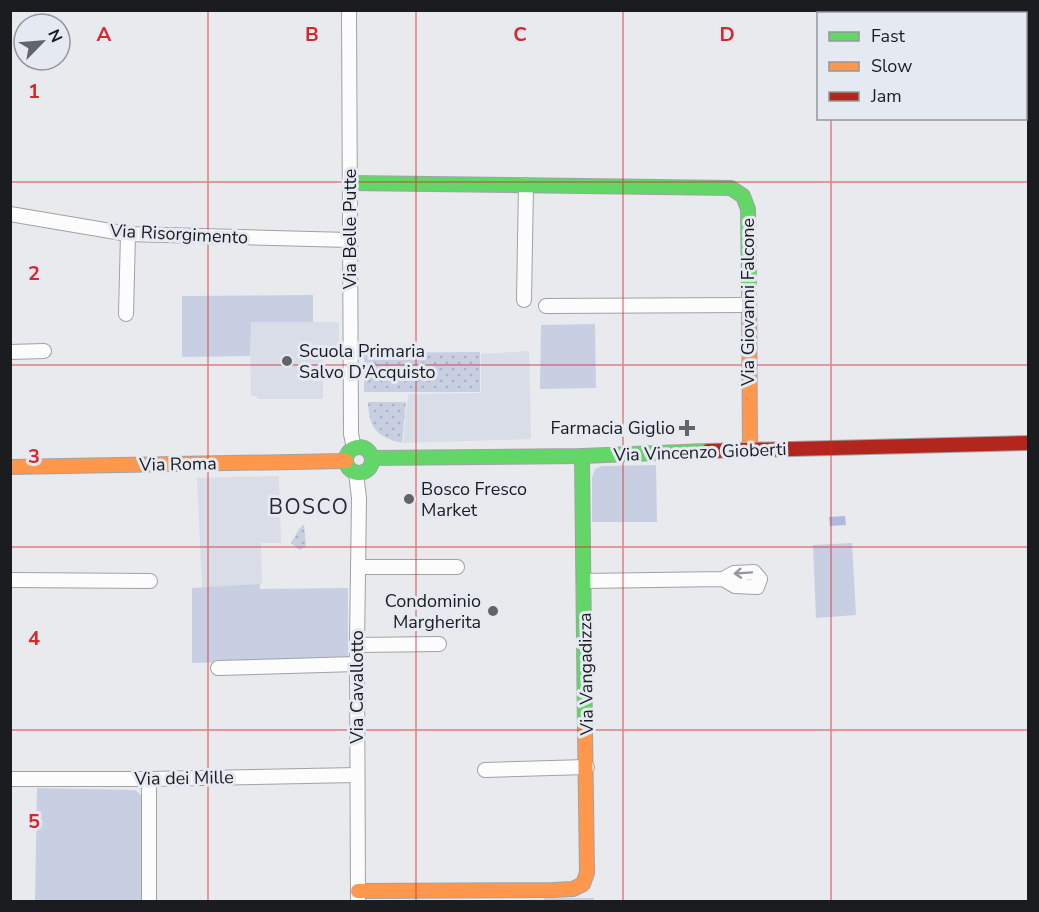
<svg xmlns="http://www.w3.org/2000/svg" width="1039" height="912" viewBox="0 0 1039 912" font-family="'Nunito Sans',sans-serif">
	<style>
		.built { fill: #d9dde7 }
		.grass { fill: url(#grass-dots) }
		.park { fill: #c8cfe2 }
		.water { fill: #afbbde }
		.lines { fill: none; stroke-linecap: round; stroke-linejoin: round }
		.street-casing { stroke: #a0a2a5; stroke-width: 16 }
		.fast-casing { stroke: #a0a2a5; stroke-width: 16 }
		.slow-casing { stroke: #a0a2a5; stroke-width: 16 }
		.jam-casing { stroke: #a0a2a5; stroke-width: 16 }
		.street { stroke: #fcfcfc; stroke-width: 14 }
		.fast { stroke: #63d668; stroke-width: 14 }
		.slow { stroke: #ff974d; stroke-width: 14 }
		.jam { stroke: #b3261e; stroke-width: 14 }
		.oneway { stroke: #979799 }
		.grid { fill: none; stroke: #d62828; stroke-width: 1.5; stroke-opacity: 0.55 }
		.poi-dot { fill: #636467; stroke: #e5e9f1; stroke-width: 2 }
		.labels { text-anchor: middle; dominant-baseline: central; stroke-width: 6; stroke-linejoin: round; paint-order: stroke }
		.street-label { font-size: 18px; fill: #1b1c1f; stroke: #e5e9f1 }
		.poi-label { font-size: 18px; fill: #1b1c1f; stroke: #e5e9f1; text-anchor: start }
		.quarter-label { font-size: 21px; letter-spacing: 1.5px; fill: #272930; stroke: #e5e9f1 }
		.grid-label { font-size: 20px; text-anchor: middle; font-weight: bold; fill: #d62828; stroke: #e5e9f1; stroke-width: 6; stroke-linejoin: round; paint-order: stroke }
	</style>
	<defs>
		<pattern id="grass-dots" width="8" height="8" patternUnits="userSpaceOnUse" patternTransform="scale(1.5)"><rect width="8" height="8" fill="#c8cfe2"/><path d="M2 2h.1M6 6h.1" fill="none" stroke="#abb1c1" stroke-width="1.8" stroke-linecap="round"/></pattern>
	</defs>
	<rect width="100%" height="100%" fill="#e8eaee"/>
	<g class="built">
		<path d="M 250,322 L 339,322 L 339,351 L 323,351 L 323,399 L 257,399 L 257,396 L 251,396 Z"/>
		<path d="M 529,351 L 531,439 L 403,443 L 408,394 L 481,393 L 481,354 Z"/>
		<path d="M 279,476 L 281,543 L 261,543 L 262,584 L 202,588 L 197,478 Z"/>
	</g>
	<g class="grass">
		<path d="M 480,352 L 480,392 L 364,392 L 364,353 Z"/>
		<path d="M 368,402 L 406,402 L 402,443 C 377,437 369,429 368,402 Z"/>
		<path d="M 304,524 L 306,546 L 300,550 L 291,543 L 299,529 Z"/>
	</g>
	<g class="park">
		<path d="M 313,295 L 313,322 L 251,322 L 250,356 L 182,357 L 182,296 Z"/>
		<path d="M 595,324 L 596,388 L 540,389 L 541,325 Z"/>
		<path d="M 656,465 L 657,522 L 592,522 L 592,478 L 595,469 L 602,466 Z"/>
		<path d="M 852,543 L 856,615 L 816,618 L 813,545 Z"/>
		<path d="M 260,584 L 260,589 L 348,588 L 348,659 L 192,663 L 192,588 Z"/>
		<path d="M 37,788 L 135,790 L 142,796 L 144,901 L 35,902 Z"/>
		<rect x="544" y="898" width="50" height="3"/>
	</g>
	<path class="water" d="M 845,516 L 846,525 L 830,526 L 829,517 Z"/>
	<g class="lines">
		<g class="street-casing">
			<g id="street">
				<path d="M 349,10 L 351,434 L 354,448"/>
				<path d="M 10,214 L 128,234 L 349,240"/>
				<path d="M 524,300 L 526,185"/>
				<path d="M 546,306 L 749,305"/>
				<path d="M 126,314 L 128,234"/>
				<path d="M 10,352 L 44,351"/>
				<path d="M 356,473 L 359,498 L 357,645 L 358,902"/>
				<path d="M 359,567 L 457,567"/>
				<path d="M 10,580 L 150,581"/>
				<path d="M 584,581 L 723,579 L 735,586 L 757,587 L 760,579 L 754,572 L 734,573 L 723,579"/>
				<path d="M 357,645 L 439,644"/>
				<path d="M 218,668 L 357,664"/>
				<path d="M 485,770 L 587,767"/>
				<path d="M 10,779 L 149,779 L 357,775"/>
				<path d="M 149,779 L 149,902"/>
			</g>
		</g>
		<g class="fast-casing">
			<g id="fast">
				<path d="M 350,183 L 731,188 L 743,196 L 748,209 L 749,290"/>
				<circle cx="359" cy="460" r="13"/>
				<path d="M 582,456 L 585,731"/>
				<path d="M 372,458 L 582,456 L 708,451"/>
			</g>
		</g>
		<g class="slow-casing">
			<g id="slow">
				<path d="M 749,290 L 750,449"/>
				<path d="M 10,467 L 346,461"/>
				<path d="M 358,891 L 553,890 L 573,889 L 583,884 L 587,873 L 585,731"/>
			</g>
		</g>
		<g class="jam-casing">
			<path id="jam" d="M 708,451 L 1028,443"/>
		</g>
		<use href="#street" class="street"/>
		<use href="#fast" class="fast"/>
		<use href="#slow" class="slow"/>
		<use href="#jam" class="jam"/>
	</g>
	<defs><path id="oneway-shaft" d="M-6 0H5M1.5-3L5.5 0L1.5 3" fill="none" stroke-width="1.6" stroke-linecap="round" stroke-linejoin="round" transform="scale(1.5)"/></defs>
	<use class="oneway" href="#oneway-shaft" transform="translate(743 573) rotate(176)"/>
	<path class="grid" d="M 208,10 L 208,902M 416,10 L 416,902M 623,10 L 623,902M 831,10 L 831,14M 831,118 L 831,902M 10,182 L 1028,182M 10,365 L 1028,365M 10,547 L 1028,547M 10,730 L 1028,730"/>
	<g class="poi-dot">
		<circle cx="287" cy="361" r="6"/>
		<path d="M684 419h6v6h6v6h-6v6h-6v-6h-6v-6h6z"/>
		<circle cx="409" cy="499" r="6"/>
		<circle cx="493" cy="611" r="6"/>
	</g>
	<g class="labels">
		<g class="street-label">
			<text transform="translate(350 229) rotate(-90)">Via Belle Putte</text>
			<text transform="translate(179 234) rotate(3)">Via Risorgimento</text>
			<text transform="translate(748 302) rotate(-90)">Via Giovanni Falcone</text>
			<text transform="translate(700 452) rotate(-2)">Via Vincenzo Gioberti</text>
			<text transform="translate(178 464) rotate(-1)">Via Roma</text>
			<text transform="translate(586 674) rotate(-91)">Via Vangadizza</text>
			<text transform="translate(357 687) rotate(-90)">Via Cavallotto</text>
			<text transform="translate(184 778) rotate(-1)">Via dei Mille</text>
		</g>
		<g class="poi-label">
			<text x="299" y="351">Scuola Primaria<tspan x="299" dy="21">Salvo D’Acquisto</tspan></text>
			<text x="675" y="428" text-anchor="end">Farmacia Giglio</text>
			<text x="421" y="489">Bosco Fresco<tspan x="421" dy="21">Market</tspan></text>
			<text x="481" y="601" text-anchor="end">Condominio<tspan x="481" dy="21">Margherita</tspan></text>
		</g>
		<g class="quarter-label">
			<text x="309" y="507">BOSCO</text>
		</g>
	</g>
	<g class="grid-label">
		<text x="104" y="41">A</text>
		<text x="312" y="41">B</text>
		<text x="520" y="41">C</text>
		<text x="727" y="41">D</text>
		<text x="34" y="98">1</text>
		<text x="34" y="280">2</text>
		<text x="34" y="463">3</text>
		<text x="34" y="645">4</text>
		<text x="34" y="828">5</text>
	</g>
	<rect width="1039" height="912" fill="none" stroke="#1b1c1f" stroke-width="24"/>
	<rect x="817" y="12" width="210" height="108" fill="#e5e9f1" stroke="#94979d" stroke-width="1.5"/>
	<rect x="829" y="32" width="30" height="9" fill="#63d668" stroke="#94979d" stroke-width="1.5"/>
	<text x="871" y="42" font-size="18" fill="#1b1c1f">Fast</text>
	<rect x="829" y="62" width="30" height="9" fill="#ff974d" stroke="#94979d" stroke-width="1.5"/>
	<text x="871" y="72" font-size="18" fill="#1b1c1f">Slow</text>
	<rect x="829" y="92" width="30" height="9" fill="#b3261e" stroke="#94979d" stroke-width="1.5"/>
	<text x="871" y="102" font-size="18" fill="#1b1c1f">Jam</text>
	<g transform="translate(42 42) rotate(65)"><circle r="28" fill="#e5e9f1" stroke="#94979d" stroke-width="1.5"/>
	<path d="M0-4.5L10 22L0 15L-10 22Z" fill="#636467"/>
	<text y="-9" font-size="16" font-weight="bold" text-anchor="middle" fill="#1b1c1f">N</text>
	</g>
</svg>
